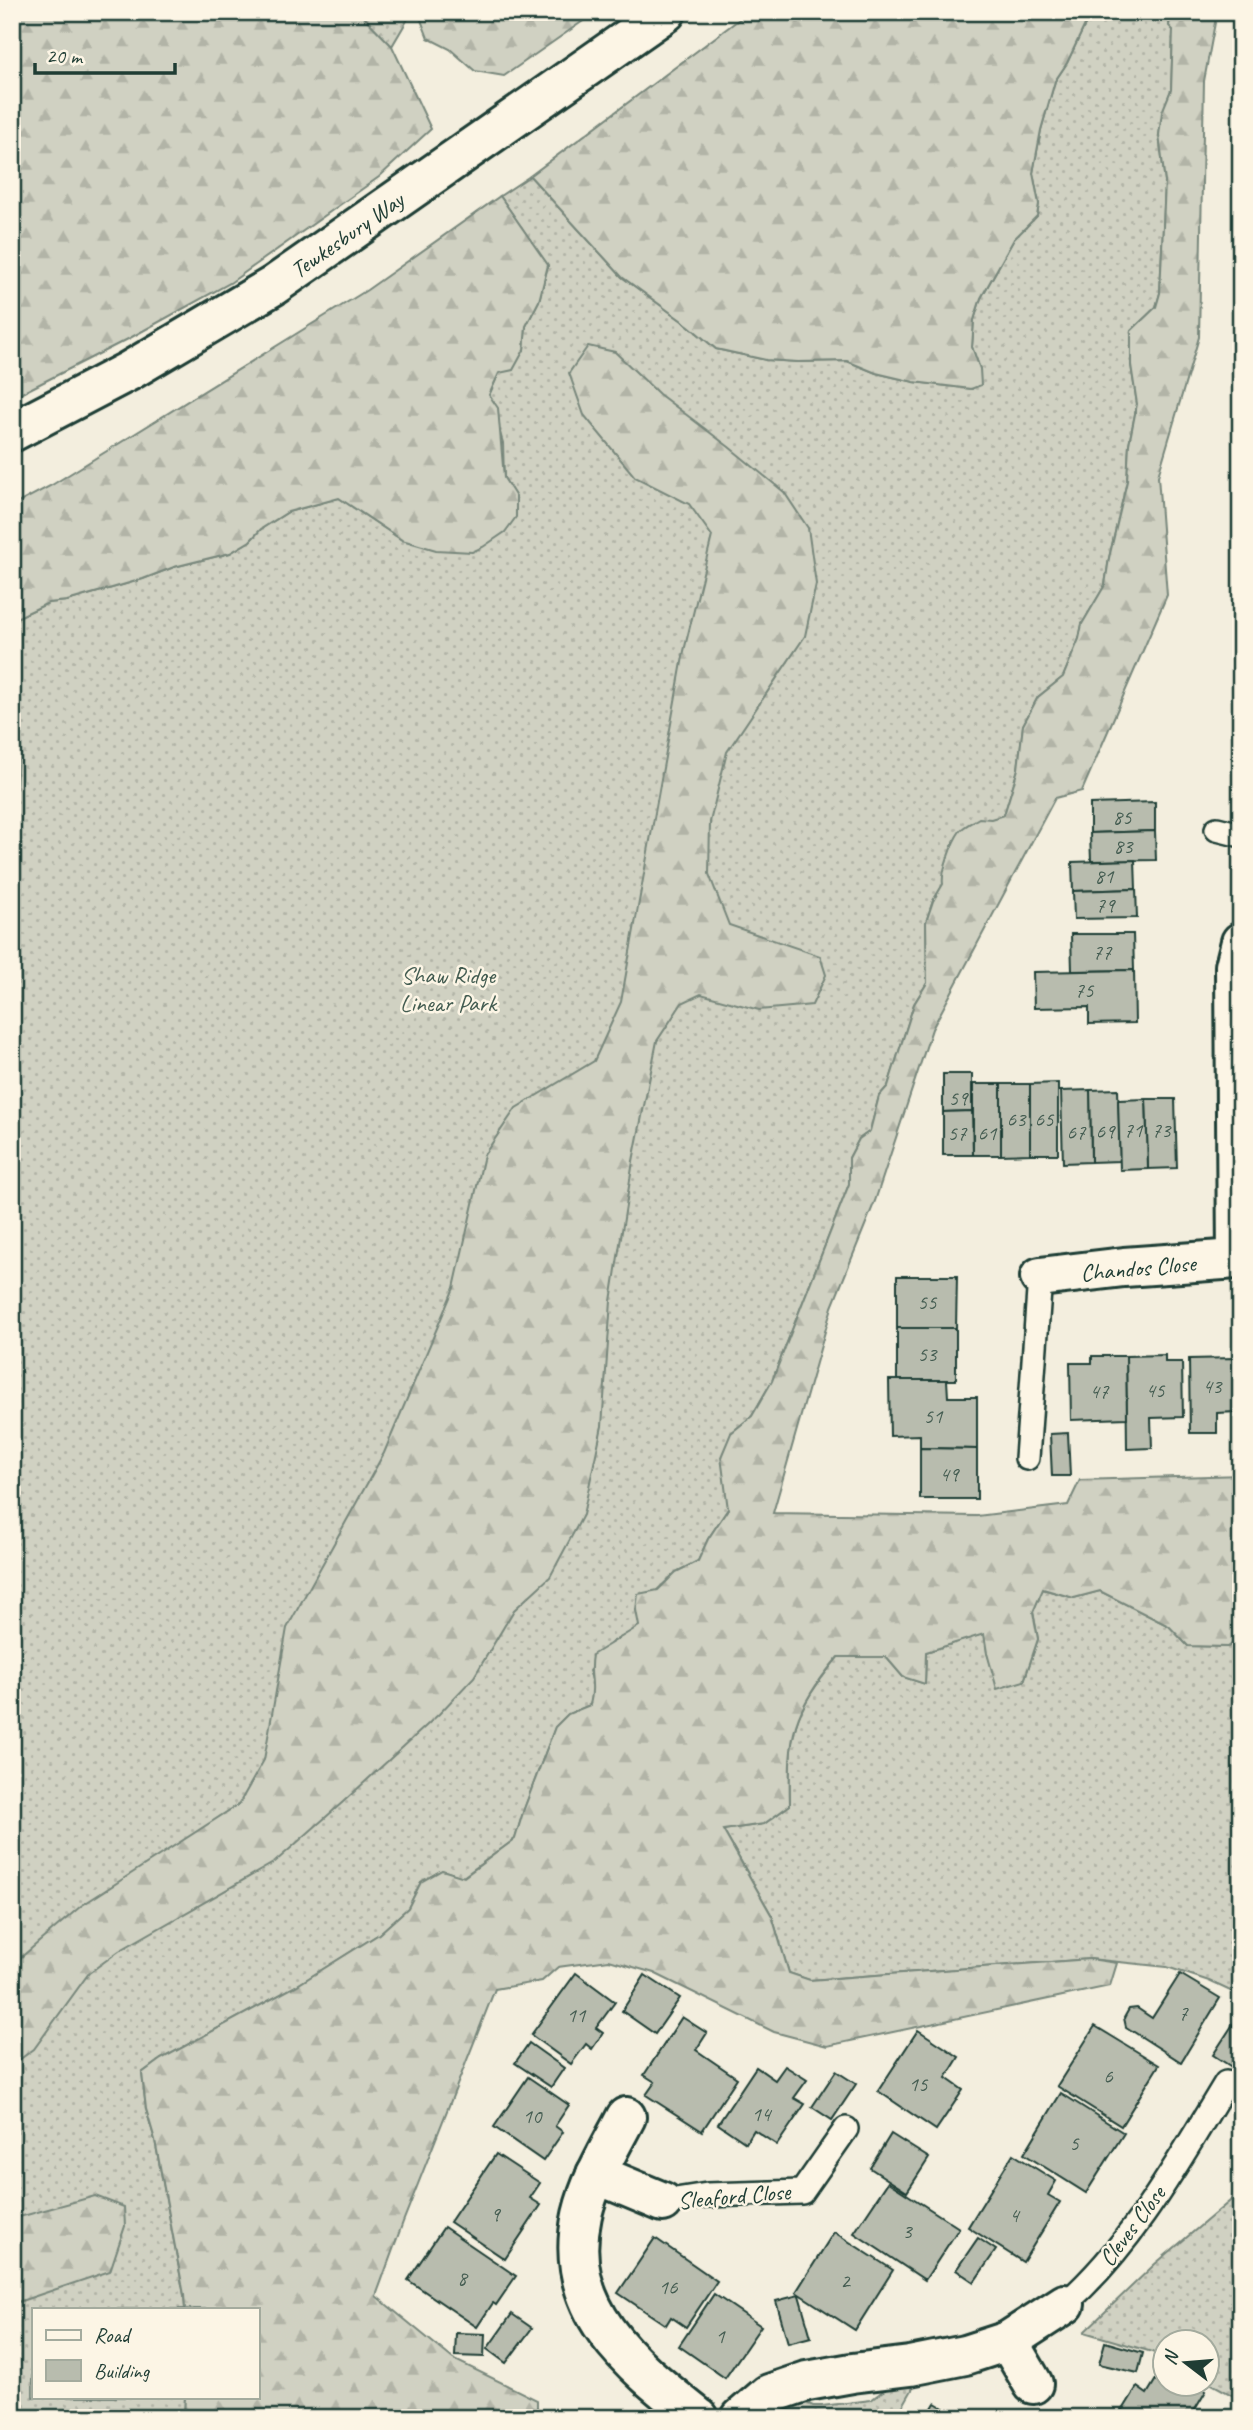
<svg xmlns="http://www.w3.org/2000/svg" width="1253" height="2430" viewBox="0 0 1253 2430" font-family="Caveat,sans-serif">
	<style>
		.grass { fill: url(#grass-dots); stroke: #78877b; stroke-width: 2 }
		.forest { fill: url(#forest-firs); stroke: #78877b; stroke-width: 2 }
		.building { fill: #b8bcae; stroke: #1f3d34; stroke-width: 2 }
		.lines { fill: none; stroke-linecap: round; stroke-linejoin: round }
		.lane-casing { stroke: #1f3d34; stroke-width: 28 }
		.street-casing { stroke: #1f3d34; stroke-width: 44 }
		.secondary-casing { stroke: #1f3d34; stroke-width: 44 }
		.lane { stroke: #fcf5e5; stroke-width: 23 }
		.street { stroke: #fcf5e5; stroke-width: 38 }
		.secondary { stroke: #fcf5e5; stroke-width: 38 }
		.labels { text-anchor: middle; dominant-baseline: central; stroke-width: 5; stroke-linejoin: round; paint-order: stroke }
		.number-label { font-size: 21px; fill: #455d52 }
		.street-label { font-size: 24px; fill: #1f3d34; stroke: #fcf5e5 }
		.park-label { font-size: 24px; fill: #425b50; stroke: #fcf5e5 }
	</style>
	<defs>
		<pattern id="grass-dots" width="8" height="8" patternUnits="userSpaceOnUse" patternTransform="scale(1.75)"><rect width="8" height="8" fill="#d0d1c2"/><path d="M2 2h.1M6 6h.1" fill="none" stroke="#b2b4a7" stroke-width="1.8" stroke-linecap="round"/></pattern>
		<pattern id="forest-firs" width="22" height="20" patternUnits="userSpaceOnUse" patternTransform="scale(1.75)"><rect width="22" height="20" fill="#d0d1c2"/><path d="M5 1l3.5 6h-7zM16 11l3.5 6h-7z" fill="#b2b4a7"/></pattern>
	</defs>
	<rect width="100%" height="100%" fill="#f3eede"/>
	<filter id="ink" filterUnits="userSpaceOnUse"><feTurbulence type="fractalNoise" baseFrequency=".0143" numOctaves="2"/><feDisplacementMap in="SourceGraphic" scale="14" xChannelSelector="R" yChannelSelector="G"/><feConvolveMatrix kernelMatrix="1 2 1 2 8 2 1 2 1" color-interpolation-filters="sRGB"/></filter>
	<g filter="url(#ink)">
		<g class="grass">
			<path d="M 359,12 L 412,12 L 392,46 Z"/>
			<path d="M 1091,12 L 1171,12 L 1169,25 L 1173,30 L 1171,90 L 1163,112 L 1159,135 L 1165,182 L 1160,293 L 1156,307 L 1131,331 L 1131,365 L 1137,404 L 1129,444 L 1127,481 L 1109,558 L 1105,585 L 1082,624 L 1079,639 L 1063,677 L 1038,697 L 1023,725 L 1018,769 L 1004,815 L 961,831 L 944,884 L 933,901 L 926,922 L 927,983 L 914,1004 L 888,1086 L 879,1096 L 870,1131 L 859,1139 L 849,1158 L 849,1184 L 772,1381 L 752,1416 L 731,1433 L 728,1509 L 708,1539 L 698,1561 L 676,1572 L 636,1610 L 640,1626 L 630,1633 L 612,1642 L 589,1671 L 595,1688 L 590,1705 L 568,1714 L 555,1727 L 524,1809 L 515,1839 L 463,1877 L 442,1870 L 421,1882 L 408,1908 L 379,1934 L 296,1986 L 161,2059 L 142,2073 L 146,2109 L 155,2140 L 184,2295 L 185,2309 L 33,2309 L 33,2397 L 185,2397 L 184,2418 L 12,2418 L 12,810 L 15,804 L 19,742 L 12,723 L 12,625 L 16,618 L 48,603 L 67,601 L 143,579 L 174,567 L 230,553 L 250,541 L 261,529 L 288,512 L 339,498 L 402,540 L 516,498 L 504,478 L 503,443 L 489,395 L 499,373 L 524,350 L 526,326 L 539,301 L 548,266 L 500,196 L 530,176 L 622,277 L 689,326 L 716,349 L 766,360 L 798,362 L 847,361 L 876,373 L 914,382 L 972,389 L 980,369 L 972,347 L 974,320 L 981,298 L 1014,239 L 1037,216 L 1039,204 L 1033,173 L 1041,130 L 1055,81 L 1067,63 Z"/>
			<path d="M 1042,1589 L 1074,1598 L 1100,1591 L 1169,1626 L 1188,1646 L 1228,1647 L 1241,1637 L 1241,1996 L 1209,1981 L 1167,1967 L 1090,1959 L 809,1980 L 789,1973 L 772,1916 L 723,1830 L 764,1824 L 790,1805 C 788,1734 792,1713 838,1657 L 886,1657 L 903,1677 L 925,1684 L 926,1652 L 985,1633 L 987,1653 L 993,1670 L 1024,1681 L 1038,1639 L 1033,1612 Z"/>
			<path d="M 1241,2184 L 1241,2400 L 1208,2382 L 1208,2342 L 1166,2342 L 1165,2360 L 1152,2352 L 1084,2332 L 1155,2264 L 1230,2201 Z"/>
			<path d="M 914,2381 L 912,2390 L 896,2418 L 758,2418 L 805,2402 L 813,2406 L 822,2406 L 871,2400 L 891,2385 Z"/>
		</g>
		<g class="forest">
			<path d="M 15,12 L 359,12 L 392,46 L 431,129 L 379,177 L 230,283 L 130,338 L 12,398 L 12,13 Z"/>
			<path d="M 418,12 L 596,12 L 504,76 L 475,71 L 450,49 L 428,38 Z"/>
			<path d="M 749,12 L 1091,12 L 1067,63 L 1055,81 L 1041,130 L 1033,173 L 1039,204 L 1037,216 L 1014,239 L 981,298 L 974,320 L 972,347 L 980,369 L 981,385 L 971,389 L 914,382 L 876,373 L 847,361 L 798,362 L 766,360 L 716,349 L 689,326 L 622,277 L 530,176 Z"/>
			<path d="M 1171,12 L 1217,12 L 1204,81 L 1199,337 L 1158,476 L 1167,595 L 1082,791 L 1055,798 L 932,1029 L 875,1201 L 832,1307 L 773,1513 L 977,1516 L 1068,1505 L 1080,1480 L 1241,1475 L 1241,1637 L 1228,1647 L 1188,1646 L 1169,1626 L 1100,1591 L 1074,1598 L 1043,1589 L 1033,1612 L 1038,1639 L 1024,1681 L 997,1689 L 987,1653 L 984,1634 L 926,1652 L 925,1684 L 903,1677 L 886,1657 L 838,1657 C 792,1712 788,1735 790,1805 L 764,1824 L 723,1830 L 772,1916 L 789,1973 L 810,1980 L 1090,1959 L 1117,1963 L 1110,1986 L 827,2046 L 774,2032 L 654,1973 L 609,1960 L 558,1967 L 542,1981 L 495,1989 L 403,2222 L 376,2296 L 453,2359 L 537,2400 L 537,2418 L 184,2418 L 185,2397 L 257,2397 L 257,2309 L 185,2309 L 184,2295 L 155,2140 L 146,2109 L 142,2073 L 161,2059 L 296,1986 L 379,1934 L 408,1908 L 421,1882 L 442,1870 L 464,1877 L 515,1839 L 524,1809 L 555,1727 L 568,1714 L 590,1705 C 596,1683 588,1677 592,1655 L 639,1626 L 636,1610 L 638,1594 L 658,1590 L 676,1572 L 698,1561 L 708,1539 L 728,1509 L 721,1457 L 731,1433 L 752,1416 L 772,1381 L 849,1184 L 849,1158 L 859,1139 L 870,1131 L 879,1096 L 888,1086 L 914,1004 L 927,983 L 926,922 L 933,901 L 943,884 C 941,872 952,842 960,831 C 964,826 973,822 979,818 L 991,819 L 1004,815 L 1018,769 L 1023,725 L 1038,697 L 1063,677 L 1079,639 L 1082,624 L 1105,585 L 1109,558 L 1127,481 L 1129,444 L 1137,404 L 1131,365 L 1131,331 L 1156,307 L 1160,293 L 1165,182 L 1159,135 L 1162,112 L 1171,90 L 1173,30 L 1169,26 Z"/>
			<path d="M 500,196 L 548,265 L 539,301 L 526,326 L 524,350 L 513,370 L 499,373 L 489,395 L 498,408 L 504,478 L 516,497 L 516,517 L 505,532 L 483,547 L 472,552 L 436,550 L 402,540 L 339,498 L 288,512 L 261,529 L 250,541 L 230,553 L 174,567 L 143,579 L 67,601 L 48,603 L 16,618 L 12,625 L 12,506 L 52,485 L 367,290 Z"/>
			<path d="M 588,346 L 615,352 L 659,394 L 729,447 L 784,492 L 808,528 L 816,584 L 805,636 L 727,752 L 710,822 L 709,874 L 729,925 L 820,956 L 826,975 L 812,1005 L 759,1010 L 701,994 L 682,1003 L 657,1041 L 633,1161 L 611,1301 L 602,1426 L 583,1515 L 550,1577 L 514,1610 L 474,1677 L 439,1714 L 343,1802 L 275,1862 L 119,1951 L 89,1973 L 34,2049 L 12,2065 L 12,1965 L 81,1906 L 239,1804 L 264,1760 L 287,1628 L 384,1453 L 454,1288 L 484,1155 L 516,1108 L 594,1061 L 621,1002 L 684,651 L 712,536 L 689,504 L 635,477 L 584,415 L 569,373 Z"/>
			<path d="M 95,2196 L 124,2207 L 125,2226 L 110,2271 L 12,2304 L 12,2219 Z"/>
		</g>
		<g class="building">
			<path d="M 1155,802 L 1155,831 L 1090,833 L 1090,804 Z"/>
			<path d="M 1155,831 L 1156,860 L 1091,861 L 1090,833 Z"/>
			<path d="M 1135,860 L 1136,889 L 1073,891 L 1072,862 Z"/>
			<path d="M 1136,889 L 1137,918 L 1074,919 L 1073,891 Z"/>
			<path d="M 1071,934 L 1133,934 L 1134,970 L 1072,971 Z"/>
			<path d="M 1134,970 L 1135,1023 L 1089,1024 L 1089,1007 L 1034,1008 L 1033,972 Z"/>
			<path d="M 943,1074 L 972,1074 L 972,1111 L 943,1112 Z"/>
			<path d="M 1058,1083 L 1058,1154 L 1030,1154 L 1030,1084 Z"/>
			<rect x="973" y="1084" width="28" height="71"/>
			<path d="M 1001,1084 L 1030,1084 L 1030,1154 L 1001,1155 Z"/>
			<path d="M 1118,1089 L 1120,1161 L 1091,1162 L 1090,1090 Z"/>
			<path d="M 1090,1090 L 1091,1162 L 1063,1163 L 1061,1091 Z"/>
			<path d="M 1146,1099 L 1175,1099 L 1177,1168 L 1148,1169 Z"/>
			<path d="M 1146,1099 L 1148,1169 L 1120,1170 L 1118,1100 Z"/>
			<path d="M 972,1111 L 973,1155 L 943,1155 L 943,1112 Z"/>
			<path d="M 897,1276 L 957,1276 L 956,1328 L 897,1328 Z"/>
			<rect x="897" y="1328" width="59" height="52"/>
			<path d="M 1165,1355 L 1165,1362 L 1182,1362 L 1183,1417 L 1151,1418 L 1152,1448 L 1127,1449 L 1126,1356 Z"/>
			<path d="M 1092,1356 L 1126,1356 L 1127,1418 L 1071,1420 L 1070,1363 L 1092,1363 Z"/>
			<path d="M 1235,1358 L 1236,1412 L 1217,1413 L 1217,1433 L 1190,1433 L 1189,1359 Z"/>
			<path d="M 1235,1358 L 1241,1358 L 1241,1412 L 1236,1412 Z"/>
			<path d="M 889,1380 L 947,1380 L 948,1397 L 977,1397 L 977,1449 L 920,1448 L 920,1435 L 890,1436 Z"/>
			<path d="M 1068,1433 L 1070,1476 L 1052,1476 L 1050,1434 Z"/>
			<path d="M 920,1448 L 977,1449 L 977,1499 L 920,1499 Z"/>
			<path d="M 576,1973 L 615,2002 L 596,2028 L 603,2033 L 592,2049 L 586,2044 L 571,2064 L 531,2035 Z"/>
			<path d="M 1180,1974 L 1220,1998 L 1181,2062 L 1126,2027 L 1124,2018 L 1129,2009 L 1137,2008 L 1152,2018 Z"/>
			<path d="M 645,1975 L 680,1998 L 655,2034 L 622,2011 Z"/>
			<path d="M 1239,2015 L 1241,2017 L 1241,2073 L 1213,2055 Z"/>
			<path d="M 682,2017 L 707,2033 L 696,2050 L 737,2078 L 702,2131 L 646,2095 L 655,2082 L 644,2075 Z"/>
			<path d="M 1095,2026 L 1159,2065 L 1121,2126 L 1057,2086 Z"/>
			<path d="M 918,2030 L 959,2057 L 946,2078 L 963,2090 L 936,2130 L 878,2091 Z"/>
			<path d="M 529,2043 L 564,2068 L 551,2087 L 515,2063 Z"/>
			<path d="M 785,2066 L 807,2080 L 794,2098 L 805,2104 L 777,2145 L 754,2130 L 746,2143 L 718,2124 L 756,2067 L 775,2080 Z"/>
			<path d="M 836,2071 L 856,2084 L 832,2120 L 812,2107 Z"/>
			<path d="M 528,2077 L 569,2105 L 555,2126 L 563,2132 L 543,2161 L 494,2127 Z"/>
			<path d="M 1061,2093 L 1124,2133 L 1086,2193 L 1024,2154 Z"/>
			<path d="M 891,2134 L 929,2158 L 907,2192 L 870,2168 Z"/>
			<path d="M 496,2154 L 540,2183 L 530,2198 L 541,2205 L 505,2259 L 450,2222 Z"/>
			<path d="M 1013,2154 L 1056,2181 L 1048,2195 L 1060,2202 L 1023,2262 L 968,2227 Z"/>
			<path d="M 888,2182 L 959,2228 L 925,2280 L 854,2233 Z"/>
			<path d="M 444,2227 L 516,2276 L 496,2305 L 493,2303 L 477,2327 L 408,2280 Z"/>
			<path d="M 834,2232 L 893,2270 L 855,2330 L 796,2292 Z"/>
			<path d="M 655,2238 L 717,2281 L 686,2327 L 671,2317 L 666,2325 L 618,2293 Z"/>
			<path d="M 978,2238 L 996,2250 L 974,2282 L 956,2270 Z"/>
			<path d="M 714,2294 L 761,2326 L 725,2378 L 679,2346 Z"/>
			<path d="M 799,2295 L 811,2337 L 788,2343 L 776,2301 Z"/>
			<path d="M 512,2314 L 532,2328 L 506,2363 L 487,2349 Z"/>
			<path d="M 456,2333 L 485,2334 L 484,2357 L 455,2356 Z"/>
			<path d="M 1105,2342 L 1143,2353 L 1138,2373 L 1099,2364 Z"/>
			<path d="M 1164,2366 L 1166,2384 L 1195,2384 L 1206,2391 L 1190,2418 L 1118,2418 L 1137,2387 L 1147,2394 Z"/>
			<path d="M 935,2403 L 960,2418 L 926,2418 Z"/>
		</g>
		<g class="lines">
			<g class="lane-casing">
				<g id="lane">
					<path d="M 1217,829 L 1241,835"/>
					<path d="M 1027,1458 L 1040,1277"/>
					<path d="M 663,2202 L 707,2195 L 802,2192 L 846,2129"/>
					<path d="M 1065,2304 C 1134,2243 1179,2160 1226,2083"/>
				</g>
			</g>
			<g class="street-casing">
				<g id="street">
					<path d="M 1241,942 L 1235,966 L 1237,1259 L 1241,1259"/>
					<path d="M 1040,1277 L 1124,1267 L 1237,1259"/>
					<path d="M 626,2117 C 610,2148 590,2180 582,2215 C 561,2311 632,2365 699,2418"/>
					<path d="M 596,2174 L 663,2202"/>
					<path d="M 1008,2341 L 1033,2384"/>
					<path d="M 741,2418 L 769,2394 L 807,2381 L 852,2373 L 910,2366 L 965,2355 L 1008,2341 L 1065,2304"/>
				</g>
			</g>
			<g class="secondary-casing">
				<path id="secondary" d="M 12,432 L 129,371 L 273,286 L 666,12"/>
			</g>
			<use href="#lane" class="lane"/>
			<use href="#street" class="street"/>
			<use href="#secondary" class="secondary"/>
		</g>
	</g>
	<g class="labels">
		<g class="number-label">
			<text x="1122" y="817">85</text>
			<text x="1123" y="846">83</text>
			<text x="1104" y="876">81</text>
			<text x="1105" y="905">79</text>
			<text x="1102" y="952">77</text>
			<text x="1084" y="990">75</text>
			<text x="958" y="1098">59</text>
			<text x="1016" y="1119">63</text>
			<text x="1044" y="1119">65</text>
			<text x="1133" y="1130">71</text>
			<text x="1161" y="1130">73</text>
			<text x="1105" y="1131">69</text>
			<text x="1076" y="1132">67</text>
			<text x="957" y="1133">57</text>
			<text x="987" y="1133">61</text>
			<text x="927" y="1302">55</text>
			<text x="927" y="1354">53</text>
			<text x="1212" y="1386">43</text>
			<text x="1155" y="1390">45</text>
			<text x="1099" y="1391">47</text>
			<text x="933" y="1416">51</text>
			<text x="949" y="1474">49</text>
			<text x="1183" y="2013">7</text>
			<text x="576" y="2015">11</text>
			<text x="1108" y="2076">6</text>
			<text x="918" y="2084">15</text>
			<text x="761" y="2114">14</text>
			<text x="532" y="2116">10</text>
			<text x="1074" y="2143">5</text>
			<text x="495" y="2214">9</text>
			<text x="1014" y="2215">4</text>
			<text x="907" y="2231">3</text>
			<text x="462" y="2278">8</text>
			<text x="845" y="2281">2</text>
			<text x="668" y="2287">16</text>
			<text x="720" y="2336">1</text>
		</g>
		<g class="street-label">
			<text transform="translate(347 235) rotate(-35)">Tewkesbury Way</text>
			<text transform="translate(1138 1268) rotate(-5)">Chandos Close</text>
			<text transform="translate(734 2196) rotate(-5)">Sleaford Close</text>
			<text transform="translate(1132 2226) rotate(-53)">Cleves Close</text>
		</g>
		<g class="park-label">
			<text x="448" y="975">Shaw Ridge<tspan x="448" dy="28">Linear Park</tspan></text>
		</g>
	</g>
	<rect width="1253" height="2430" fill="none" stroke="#fcf5e5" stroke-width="42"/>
	<rect x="21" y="21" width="1211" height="2388" fill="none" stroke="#1f3d34" stroke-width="2.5" filter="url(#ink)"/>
	<rect x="32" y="2308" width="228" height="91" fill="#fcf5e5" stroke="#a4ab9e" stroke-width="2"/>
	<rect x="46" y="2330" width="35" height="10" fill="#fcf5e5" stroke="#a4ab9e" stroke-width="2"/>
	<text x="94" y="2342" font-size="21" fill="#1f3d34">Road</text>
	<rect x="46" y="2360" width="35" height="21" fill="#b8bcae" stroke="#a4ab9e" stroke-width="2"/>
	<text x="94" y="2378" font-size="21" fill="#1f3d34">Building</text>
	<g transform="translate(1186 2363) rotate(286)"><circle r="33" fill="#fcf5e5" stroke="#a4ab9e" stroke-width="2"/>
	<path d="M0-5L12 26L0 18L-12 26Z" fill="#1f3d34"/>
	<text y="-10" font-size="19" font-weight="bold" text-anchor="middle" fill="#1f3d34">N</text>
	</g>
	<path d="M35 63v10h140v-10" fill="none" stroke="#1f3d34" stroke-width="3.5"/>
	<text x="46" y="63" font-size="21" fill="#1f3d34" stroke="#fcf5e5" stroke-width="5" paint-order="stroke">20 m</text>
</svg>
